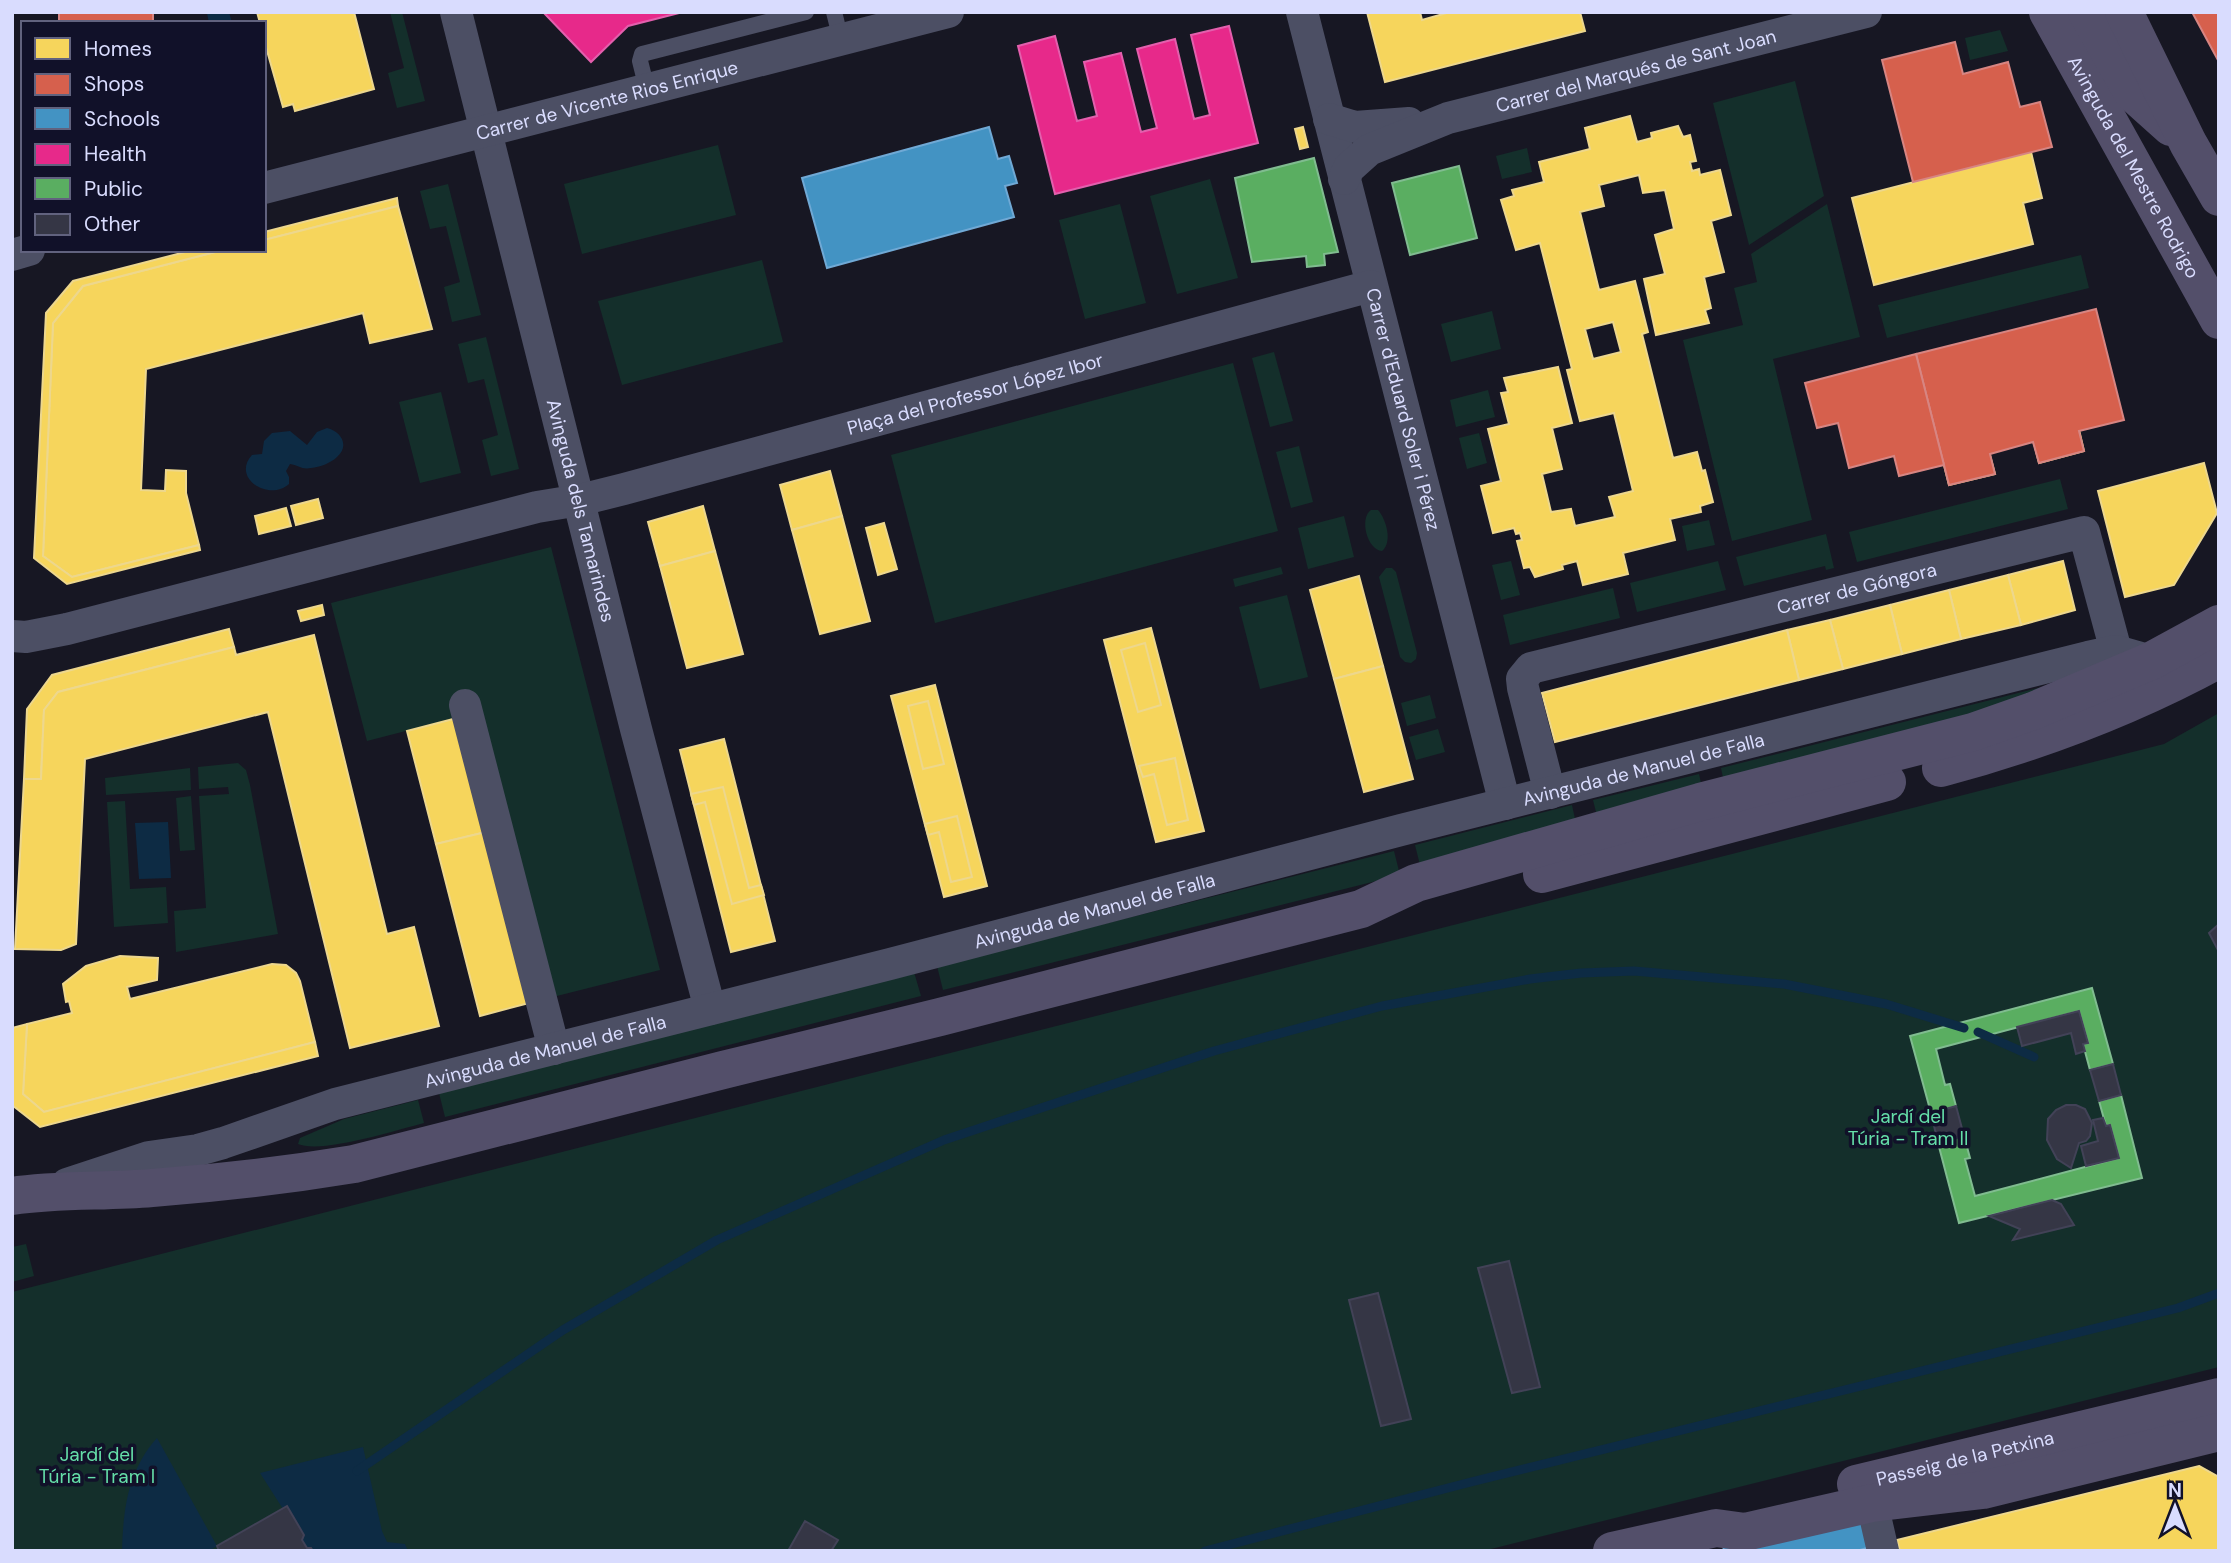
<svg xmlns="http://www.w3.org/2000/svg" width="2231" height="1563" viewBox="0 0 2231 1563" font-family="'DM Sans',sans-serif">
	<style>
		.green { fill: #142f2b }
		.water { fill: #0d2b44 }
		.homes { fill: #f6d55c; stroke: #edd78d; stroke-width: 2; fill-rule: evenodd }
		.shops { fill: #d6604d; stroke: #d78582; stroke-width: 2 }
		.schools { fill: #4393c3; stroke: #70a9d5; stroke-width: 2 }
		.health { fill: #e7298a; stroke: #e35fad; stroke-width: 2 }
		.public { fill: #5aae61; stroke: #80bc90; stroke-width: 2 }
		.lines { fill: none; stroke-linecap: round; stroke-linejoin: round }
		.stream { stroke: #0d2b44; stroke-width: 9 }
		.building { fill: #353645; stroke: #424257; stroke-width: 2 }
		.lane { stroke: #4c4f64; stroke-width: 16 }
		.street { stroke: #4c4f64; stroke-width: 32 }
		.primary { stroke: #534f6a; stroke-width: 38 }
		.labels { text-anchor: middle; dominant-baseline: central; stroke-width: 7; stroke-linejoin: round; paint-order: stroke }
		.street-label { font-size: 19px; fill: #d9dcfe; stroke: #111129 }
		.park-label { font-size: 19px; fill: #65dfa9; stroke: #111129 }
	</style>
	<rect width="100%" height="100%" fill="#171723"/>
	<g class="green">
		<path d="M 390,12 L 402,12 L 425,101 L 397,108 L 388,73 L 404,68 Z"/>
		<path d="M 2000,30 L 2008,51 L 1970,60 L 1965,38 Z"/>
		<path d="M 1795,81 L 1824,196 L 1749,245 L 1713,103 Z"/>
		<path d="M 718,145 L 736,215 L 582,254 L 564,184 Z"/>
		<path d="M 1527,148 L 1532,172 L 1502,179 L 1496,156 Z"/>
		<path d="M 1210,179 L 1238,278 L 1177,294 L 1150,196 Z"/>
		<path d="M 448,184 L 481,315 L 452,322 L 444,287 L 460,282 L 446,226 L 430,229 L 420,191 Z"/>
		<path d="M 1120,204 L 1146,303 L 1085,319 L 1059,220 Z"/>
		<path d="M 1827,204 L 1860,337 L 1773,359 L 1812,520 L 1732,541 L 1683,340 L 1743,325 L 1734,288 L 1757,282 L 1751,254 Z"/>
		<path d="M 2081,255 L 2089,288 L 1887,338 L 1878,305 Z"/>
		<path d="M 762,260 L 783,342 L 622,385 L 598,301 Z"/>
		<path d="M 1492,311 L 1501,349 L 1451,362 L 1441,324 Z"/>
		<path d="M 486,337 L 519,469 L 491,476 L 482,440 L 498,435 L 484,379 L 468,383 L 458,344 Z"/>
		<path d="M 1274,352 L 1293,421 L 1270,427 L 1252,358 Z"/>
		<path d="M 1233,363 L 1278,531 L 935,623 L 891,455 Z"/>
		<path d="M 1488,390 L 1495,417 L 1456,427 L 1450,400 Z"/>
		<path d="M 441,392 L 461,473 L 420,483 L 399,402 Z"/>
		<path d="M 1479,433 L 1487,463 L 1467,469 L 1459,438 Z"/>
		<path d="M 1299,446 L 1313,502 L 1291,508 L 1276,452 Z"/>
		<path d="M 2060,479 L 2068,509 L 1857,562 L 1849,532 Z"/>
		<path d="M 1371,510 L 1378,510 C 1386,519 1393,542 1382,551 C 1367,550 1359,518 1371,510 Z"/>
		<path d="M 1344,516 L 1354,557 L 1308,569 L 1298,528 Z"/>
		<path d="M 1709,520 L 1715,545 L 1687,551 L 1682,526 Z"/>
		<path d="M 1826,534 L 1834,568 L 1826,570 L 1825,566 L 1744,586 L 1736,557 Z"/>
		<path d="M 551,547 L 660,970 L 529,1003 L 456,718 L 367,741 L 331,603 Z"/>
		<path d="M 1511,561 L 1520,595 L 1501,600 L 1492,565 Z"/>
		<path d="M 1718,561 L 1726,590 L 1637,612 L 1630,583 Z"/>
		<path d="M 1281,567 L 1283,574 L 1235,587 L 1233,579 Z"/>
		<path d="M 1386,568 L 1392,568 L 1396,572 L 1417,653 L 1416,659 L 1411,663 L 1405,662 L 1400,657 L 1379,577 Z"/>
		<path d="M 1613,588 L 1620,618 L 1510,645 L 1503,615 Z"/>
		<path d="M 1287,595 L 1308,677 L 1260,689 L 1239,607 Z"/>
		<path d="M 2078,678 L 2079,683 L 1725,787 L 1721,768 Z"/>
		<path d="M 1430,695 L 1436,718 L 1407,726 L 1401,703 Z"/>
		<path d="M 2219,713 L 2219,1367 L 1483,1551 L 12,1551 L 12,1292 L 2164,744 Z"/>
		<path d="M 1438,729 L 1445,752 L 1416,760 L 1409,737 Z"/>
		<path d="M 238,763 L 246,770 L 250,785 L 278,934 L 176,952 L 174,911 L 206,908 L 199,796 L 229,794 L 228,787 L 199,789 L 198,767 Z"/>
		<path d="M 190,768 L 191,790 L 106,795 L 105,778 Z"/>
		<path d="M 1699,774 L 1703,792 L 1599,824 L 1593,800 Z"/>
		<path d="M 191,796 L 195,850 L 180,851 L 176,798 Z"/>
		<path d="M 125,801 L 130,889 L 166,887 L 168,923 L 114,927 L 107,802 Z"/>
		<path d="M 1572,805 L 1577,828 L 1421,869 L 1415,845 Z"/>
		<path d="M 1394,851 L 1400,875 L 943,990 L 937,966 Z"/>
		<path d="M 914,972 L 921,996 L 445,1117 L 439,1093 Z"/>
		<path d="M 418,1100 L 424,1123 C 397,1130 321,1154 298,1144 L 300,1138 L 344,1119 Z"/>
		<path d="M 26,1244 L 34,1276 L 12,1282 L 12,1247 Z"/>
	</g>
	<g class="water">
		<path d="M 229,12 L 232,23 L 209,23 L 207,13 Z"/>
		<path d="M 327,428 C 341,431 350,446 337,457 C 331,463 320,467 311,468 C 302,470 298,465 290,464 L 286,471 L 289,477 L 289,484 C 269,502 231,478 252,455 L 262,454 L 264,441 L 272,433 L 290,431 L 307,445 L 317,432 Z"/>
		<path d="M 168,822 L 171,878 L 139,879 L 135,823 Z"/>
		<path d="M 157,1438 L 217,1546 L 209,1551 L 122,1551 C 123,1509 128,1470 157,1438 Z"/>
		<path d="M 363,1447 L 382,1531 L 387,1542 L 405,1544 L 408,1551 L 313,1551 L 307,1548 L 302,1540 L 303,1534 L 287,1507 L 283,1509 L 260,1473 Z"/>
	</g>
	<g class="homes">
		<path d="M 257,12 L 354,12 L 374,89 L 295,111 L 293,104 L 283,107 L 264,40 L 264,23 L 260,23 Z"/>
		<path d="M 1367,12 L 1420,12 L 1422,20 L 1450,12 L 1580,12 L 1585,31 L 1385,82 Z"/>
		<path d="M 1630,116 L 1637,142 L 1652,138 L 1651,133 L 1678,126 L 1683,137 L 1690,135 L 1696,161 L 1690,162 L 1692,171 L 1699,169 L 1700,175 L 1720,170 L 1731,215 L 1711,221 L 1724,272 L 1704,277 L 1711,308 L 1705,310 L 1709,323 L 1656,335 L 1644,279 L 1665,274 L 1655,235 L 1674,229 L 1665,190 L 1643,193 L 1639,175 L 1599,185 L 1604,206 L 1580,212 L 1599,290 L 1635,281 L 1648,332 L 1642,334 L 1673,458 L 1697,452 L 1702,471 L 1705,470 L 1713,502 L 1700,506 L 1701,512 L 1670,519 L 1675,540 L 1623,553 L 1628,574 L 1583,585 L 1577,561 L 1562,565 L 1563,569 L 1535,577 L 1530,567 L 1524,568 L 1517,541 L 1522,540 L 1520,533 L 1516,534 L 1514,528 L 1493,533 L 1481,486 L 1501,481 L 1488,429 L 1509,424 L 1501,393 L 1508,392 L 1504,378 L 1558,367 L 1572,423 L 1552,428 L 1562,469 L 1542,474 L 1551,512 L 1571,509 L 1575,526 L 1615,517 L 1609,497 L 1633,491 L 1614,413 L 1580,421 L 1567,370 L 1572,369 L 1540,243 L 1516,250 L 1501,200 L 1514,196 L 1512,190 L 1544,182 L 1539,162 L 1590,149 L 1585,128 ZM 1613,322 L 1621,352 L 1593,359 L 1585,329 Z"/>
		<path d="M 1303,127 L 1308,147 L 1300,149 L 1295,129 Z"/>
		<path d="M 2031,152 L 2042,198 L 2023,203 L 2033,244 L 1874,285 L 1852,198 Z"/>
		<path d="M 397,198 L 398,206 L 264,240 L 264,232 Z"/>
		<path d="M 398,206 L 432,329 L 370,343 L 363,313 L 146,369 L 141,490 L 165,491 L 166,470 L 186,471 L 186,493 L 199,545 L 72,577 L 43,556 L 53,323 L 83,286 L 223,250 L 264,250 L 264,240 Z"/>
		<path d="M 193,250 L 223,250 L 83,286 L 53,323 L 43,556 L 72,577 L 199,545 L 200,550 L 67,584 L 34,558 L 46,313 L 73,281 Z"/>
		<path d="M 1975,399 L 1995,474 L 1949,485 L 1930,409 Z"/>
		<path d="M 2072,400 L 2084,451 L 2039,463 L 2025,408 Z"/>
		<path d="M 2204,463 L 2217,513 L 2174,585 L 2125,597 L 2098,491 Z"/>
		<path d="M 830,471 L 842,516 L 792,530 L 780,485 Z"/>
		<path d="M 318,499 L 323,518 L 296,525 L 291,506 Z"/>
		<path d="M 703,506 L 715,551 L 660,566 L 648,522 Z"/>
		<path d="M 286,508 L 291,526 L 259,534 L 255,516 Z"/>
		<path d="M 842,516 L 870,621 L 820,634 L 792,530 Z"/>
		<path d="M 884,523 L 897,569 L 878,575 L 866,528 Z"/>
		<path d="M 715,551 L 743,654 L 687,668 L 660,566 Z"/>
		<path d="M 2063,561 L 2075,610 L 2021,625 L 2008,575 Z"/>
		<path d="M 2008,575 L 2021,625 L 1961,639 L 1949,590 Z"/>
		<path d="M 1359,576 L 1383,666 L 1334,679 L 1310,590 Z"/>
		<path d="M 1949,590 L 1961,639 L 1902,654 L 1890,605 Z"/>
		<path d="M 322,605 L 324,615 L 301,621 L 298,611 Z"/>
		<path d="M 1890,605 L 1902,654 L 1843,669 L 1830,620 Z"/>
		<path d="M 1830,620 L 1843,669 L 1799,680 L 1787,630 Z"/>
		<path d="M 1151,628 L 1204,831 L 1156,842 L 1104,640 Z"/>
		<path d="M 229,629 L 234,647 L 58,692 L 44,710 L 41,779 L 24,779 L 27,709 L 52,675 Z"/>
		<path d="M 1787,630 L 1799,680 L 1555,742 L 1542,693 Z"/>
		<path d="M 314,635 L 387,934 L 414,927 L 439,1026 L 350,1048 L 268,712 L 85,759 L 76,944 L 61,950 L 15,949 L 24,779 L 41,779 L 44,710 L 58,692 L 234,647 L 236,655 Z"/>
		<path d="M 1145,643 L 1161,705 L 1138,712 L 1121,650 Z"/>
		<path d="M 1383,666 L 1413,779 L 1364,792 L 1334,679 Z"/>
		<path d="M 935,685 L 987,886 L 944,897 L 891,696 Z"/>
		<path d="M 928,701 L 944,764 L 923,769 L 908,706 Z"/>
		<path d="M 457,718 L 486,832 L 436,844 L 407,731 Z"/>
		<path d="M 724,739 L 775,941 L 731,952 L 680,750 Z"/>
		<path d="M 1175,758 L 1188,820 L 1167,825 L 1154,774 L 1143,777 L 1139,766 Z"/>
		<path d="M 723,787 L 749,888 L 761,885 L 764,895 L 732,904 L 705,802 L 694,805 L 691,794 Z"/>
		<path d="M 957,816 L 972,877 L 951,882 L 939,832 L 928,835 L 925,824 Z"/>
		<path d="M 486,832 L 529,1003 L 480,1016 L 436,844 Z"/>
		<path d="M 120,956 L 158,958 L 157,980 L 127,987 L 130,999 L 272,964 L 286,965 L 296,973 L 300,981 L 315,1042 L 44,1112 L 23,1094 L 27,1024 L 72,1013 L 69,1001 L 66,1002 L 63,984 L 86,966 Z"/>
		<path d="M 27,1024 L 23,1094 L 44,1112 L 315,1042 L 318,1056 L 40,1127 L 12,1105 L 12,1028 Z"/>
		<path d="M 2199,1466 L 2219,1477 L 2219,1551 L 1900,1551 L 1897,1540 Z"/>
	</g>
	<g class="shops">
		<rect x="59" y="12" width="94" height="11"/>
		<path d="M 2192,12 L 2219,12 L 2219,62 Z"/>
		<path d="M 1955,42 L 1963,74 L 2008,62 L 2020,107 L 2040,102 L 2052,147 L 1913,182 L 1882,60 Z"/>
		<path d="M 2096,309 L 2124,420 L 2079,431 L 2084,451 L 2039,463 L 2033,442 L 1990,454 L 1995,474 L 1949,485 L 1916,354 Z"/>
		<path d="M 1916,354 L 1944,465 L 1899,476 L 1894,456 L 1849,468 L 1838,423 L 1817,428 L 1805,383 Z"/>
	</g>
	<g class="schools">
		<path d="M 989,127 L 998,159 L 1009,156 L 1017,183 L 1005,186 L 1014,217 L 827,268 L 802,178 Z"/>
		<path d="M 1866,1509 L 1874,1546 L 1860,1550 L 1724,1551 L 1723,1545 Z"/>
	</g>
	<g class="health">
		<path d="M 543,12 L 683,12 L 628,26 L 591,62 Z"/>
		<path d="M 1229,26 L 1258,143 L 1055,194 L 1018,46 L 1055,36 L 1077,121 L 1097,116 L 1084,62 L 1121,53 L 1141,132 L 1157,128 L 1137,49 L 1175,39 L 1194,119 L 1210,115 L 1191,35 Z"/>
	</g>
	<g class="public">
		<path d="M 1314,158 L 1338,252 L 1324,254 L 1325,265 L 1307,267 L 1306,256 L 1252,262 L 1235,178 Z"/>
		<path d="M 1459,166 L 1477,238 L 1410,255 L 1392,183 Z"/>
		<path d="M 2092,988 L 2113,1064 L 2090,1070 L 2083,1044 L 2088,1043 L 2079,1011 L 1936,1049 L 1945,1085 L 1950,1084 L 1956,1106 L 1931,1113 L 1910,1036 Z"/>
		<path d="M 2121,1095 L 2142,1178 L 1959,1223 L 1938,1143 L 1964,1136 L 1970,1158 L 1965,1159 L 1975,1196 L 2119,1158 L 2110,1125 L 2106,1126 L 2099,1101 Z"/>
	</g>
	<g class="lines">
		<g class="stream">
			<path d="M 1978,1032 L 2034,1057"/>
			<path d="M 357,1471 L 563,1330 L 717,1240 L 944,1140 L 1214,1051 L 1382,1006 L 1530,979 L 1581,973 L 1634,971 L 1784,984 L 1886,1004 L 1964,1028"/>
			<path d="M 1205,1551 L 1471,1482 L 2178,1308 L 2219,1293"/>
		</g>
	</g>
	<g class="building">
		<path d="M 2219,924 L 2219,952 L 2209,933 Z"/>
		<path d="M 2079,1011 L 2088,1043 L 2083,1044 L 2085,1051 L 2076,1054 L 2071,1033 L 2022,1046 L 2017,1027 Z"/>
		<path d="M 2113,1064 L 2121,1095 L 2099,1101 L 2090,1070 Z"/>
		<path d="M 2066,1105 L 2076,1105 L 2085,1109 L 2092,1123 L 2090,1136 L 2086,1141 L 2079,1143 L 2071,1168 L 2057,1159 L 2047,1140 L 2048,1119 L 2056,1110 Z"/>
		<path d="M 1956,1106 L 1964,1136 L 1938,1143 L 1931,1113 Z"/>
		<path d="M 2103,1118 L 2106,1126 L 2110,1125 L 2119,1158 L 2086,1166 L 2081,1146 L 2098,1141 L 2093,1120 Z"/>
		<path d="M 2052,1200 L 2061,1204 L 2074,1225 L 2013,1240 L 2020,1229 L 1989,1216 Z"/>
		<path d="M 1509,1261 L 1540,1387 L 1512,1393 L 1478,1268 Z"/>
		<path d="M 1378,1293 L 1411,1419 L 1381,1426 L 1349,1300 Z"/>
		<path d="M 287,1506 L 304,1535 L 302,1540 L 307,1548 L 311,1548 L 313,1551 L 219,1551 L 217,1546 Z"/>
		<path d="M 805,1521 L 838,1540 L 831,1551 L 788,1551 Z"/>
	</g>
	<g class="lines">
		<g class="lane">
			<path d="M 834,12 L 841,40"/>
			<path d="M 647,89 L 640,61 L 642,54 L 646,53 L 806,12"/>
		</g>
		<g class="street">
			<path id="s1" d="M 456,12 L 636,729 L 710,1009"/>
			<path id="s2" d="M 1302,12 L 1505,804"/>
			<path d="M 1329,119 L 1355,127 L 1409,123"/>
			<path id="s3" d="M 1344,179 L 1349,168 L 1369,150 L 1448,118 L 1866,12"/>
			<path id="s4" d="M 264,188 L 948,12"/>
			<path d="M 12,255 L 29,250"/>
			<path id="s5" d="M 12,636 L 26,637 L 67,629 L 537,507 L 580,500 L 624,489 L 1371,286"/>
			<path d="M 465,705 L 554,1049"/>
			<path id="s6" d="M 1550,793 L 1523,688 L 1522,679 L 1531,668 L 2084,532 L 2116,651"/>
			<path id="s7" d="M 67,1184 L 149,1157 L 198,1150 L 223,1143 L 335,1104 L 890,964 L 1401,830 L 2088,657 L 2116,651 L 2151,661"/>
			<path d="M 1872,1503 L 1883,1551"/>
		</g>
		<g class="primary">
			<path id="s8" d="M 2048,12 L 2219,320"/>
			<path d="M 2087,12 L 2133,93 L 2171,127"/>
			<path d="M 2124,12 L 2188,143 L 2219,197"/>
			<path d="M 1941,768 C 2038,742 2131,707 2219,659"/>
			<path d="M 1542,874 L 1887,782"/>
			<path d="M 12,1196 C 58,1189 105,1192 152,1188 C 219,1183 287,1175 354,1164 L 723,1070 L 940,1017 L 1361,909 L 1416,883 L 1700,802 L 1973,732 L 2033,711 L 2151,661 L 2219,624"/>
			<path id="s9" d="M 1856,1484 L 2219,1397"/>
			<path d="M 1612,1551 L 1716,1528 L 1745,1532 L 1872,1503 L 1983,1490 L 2219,1432"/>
		</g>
	</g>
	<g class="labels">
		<g class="street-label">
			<text stroke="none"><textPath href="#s3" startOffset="318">Carrer del Marqués de Sant Joan</textPath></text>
			<text stroke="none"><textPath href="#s4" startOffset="354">Carrer de Vicente Rios Enrique</textPath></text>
			<text stroke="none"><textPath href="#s8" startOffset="177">Avinguda del Mestre Rodrigo</textPath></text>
			<text stroke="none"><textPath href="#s5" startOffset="994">Plaça del Professor López Ibor</textPath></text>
			<text stroke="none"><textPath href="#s2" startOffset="410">Carrer d'Eduard Soler i Pérez</textPath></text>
			<text stroke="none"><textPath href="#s1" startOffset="514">Avinguda dels Tamarindes</textPath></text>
			<text stroke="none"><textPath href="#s6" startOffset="467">Carrer de Góngora</textPath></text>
			<text stroke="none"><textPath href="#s7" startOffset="1631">Avinguda de Manuel de Falla</textPath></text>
			<text stroke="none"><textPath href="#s7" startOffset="1064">Avinguda de Manuel de Falla</textPath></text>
			<text stroke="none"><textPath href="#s7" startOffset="497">Avinguda de Manuel de Falla</textPath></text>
			<text stroke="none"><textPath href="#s9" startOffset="112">Passeig de la Petxina</textPath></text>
		</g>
		<g class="park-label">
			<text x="1908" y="1116">Jardí del<tspan x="1908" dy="22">Túria - Tram II</tspan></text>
			<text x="97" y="1454">Jardí del<tspan x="97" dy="22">Túria - Tram I</tspan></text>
		</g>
	</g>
	<rect width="2231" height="1563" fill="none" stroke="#d9dcfe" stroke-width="28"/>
	<rect x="21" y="21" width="245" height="231" fill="#111129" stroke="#61627e" stroke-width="2"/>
	<rect x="35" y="38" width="35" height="21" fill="#f6d55c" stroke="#61627e" stroke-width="2"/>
	<text x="84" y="56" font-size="21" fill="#d9dcfe">Homes</text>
	<rect x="35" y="74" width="35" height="21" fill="#d6604d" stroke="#61627e" stroke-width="2"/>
	<text x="84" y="91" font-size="21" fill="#d9dcfe">Shops</text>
	<rect x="35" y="108" width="35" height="21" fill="#4393c3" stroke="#61627e" stroke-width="2"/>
	<text x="84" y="126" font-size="21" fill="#d9dcfe">Schools</text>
	<rect x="35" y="144" width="35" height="21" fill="#e7298a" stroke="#61627e" stroke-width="2"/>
	<text x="84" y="161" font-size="21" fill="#d9dcfe">Health</text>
	<rect x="35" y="178" width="35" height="21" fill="#5aae61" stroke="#61627e" stroke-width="2"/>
	<text x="84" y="196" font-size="21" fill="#d9dcfe">Public</text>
	<rect x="35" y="214" width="35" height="21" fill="#353645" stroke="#61627e" stroke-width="2"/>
	<text x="84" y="231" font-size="21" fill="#d9dcfe">Other</text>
	<g transform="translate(2175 1507)" stroke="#111129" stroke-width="5" paint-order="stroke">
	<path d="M0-5L12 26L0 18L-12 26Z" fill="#d9dcfe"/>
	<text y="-10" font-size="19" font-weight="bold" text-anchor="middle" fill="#d9dcfe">N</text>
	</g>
</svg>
